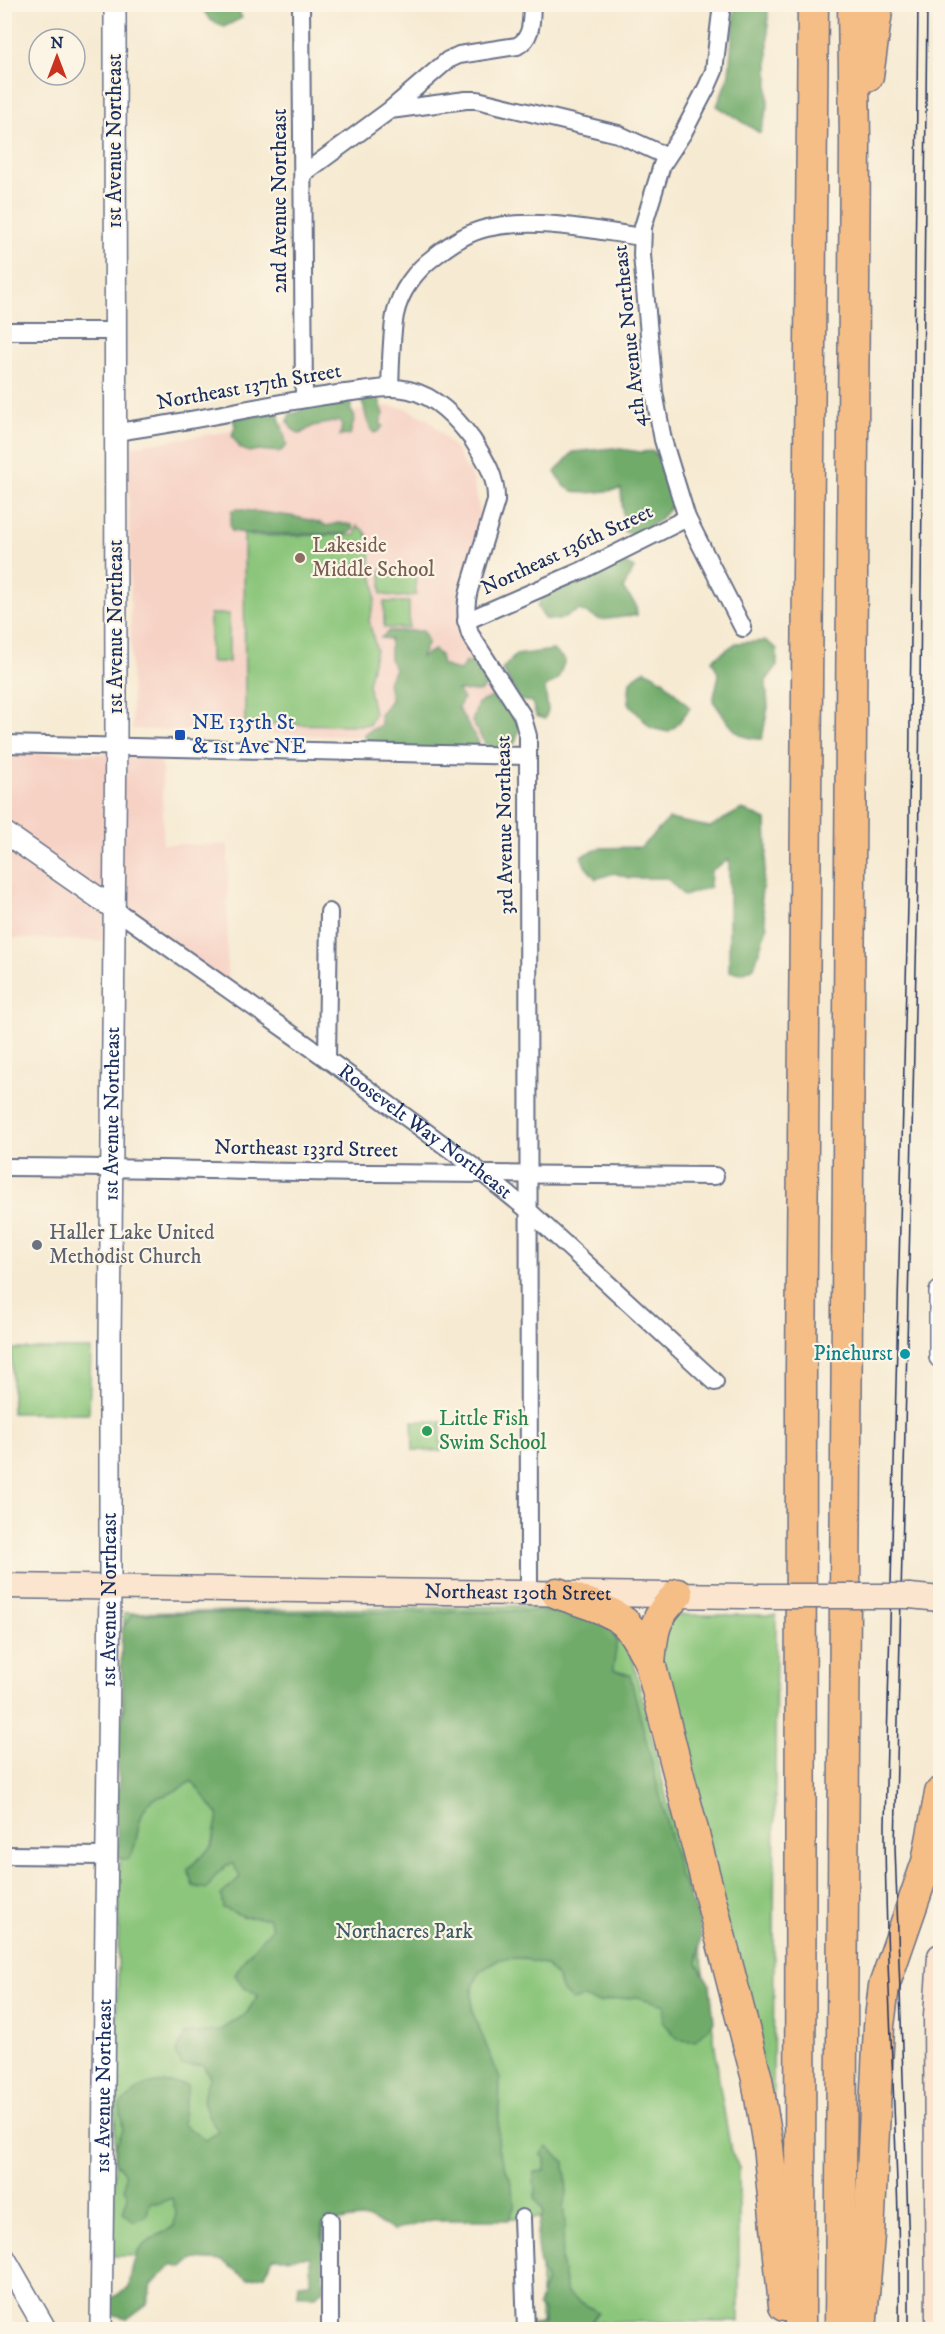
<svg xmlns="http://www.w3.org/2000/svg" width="945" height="2334" viewBox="0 0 945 2334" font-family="'IM FELL DW Pica',serif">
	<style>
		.built { fill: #f6d2c5 }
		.green { fill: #8cc67b; stroke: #547a6c; stroke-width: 1.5 }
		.forest { fill: #71ab6b; stroke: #466d64; stroke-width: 1.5 }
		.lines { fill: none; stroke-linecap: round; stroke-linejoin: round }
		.minor-casing { stroke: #687087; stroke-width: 20 }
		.tertiary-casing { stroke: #687087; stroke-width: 24 }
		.secondary-casing { stroke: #687087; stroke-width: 27 }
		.motorway-casing { stroke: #687087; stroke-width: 33 }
		.minor { stroke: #fff; stroke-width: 16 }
		.tertiary { stroke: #fff; stroke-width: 21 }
		.secondary { stroke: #fbe5cf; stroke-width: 24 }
		.motorway { stroke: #f6be87; stroke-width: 30 }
		.tram { stroke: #1b2f5e; stroke-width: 1.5 }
		.secondary-bridge-casing { stroke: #687087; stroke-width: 27; stroke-linecap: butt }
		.secondary-bridge { stroke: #fbe5cf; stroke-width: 24 }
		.education-dot { fill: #8d6e63; stroke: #fcf5e5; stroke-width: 2 }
		.transit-dot { fill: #1a4fb4; stroke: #fcf5e5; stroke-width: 2 }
		.worship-dot { fill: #6b7280; stroke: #fcf5e5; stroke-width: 2 }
		.culture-dot { fill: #0f9aa8; stroke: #fcf5e5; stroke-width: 2 }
		.leisure-dot { fill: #2e9e5b; stroke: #fcf5e5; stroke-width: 2 }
		.labels { text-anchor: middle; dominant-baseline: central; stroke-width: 4.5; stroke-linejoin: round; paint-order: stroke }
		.street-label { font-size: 21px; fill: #1b2f5e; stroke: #fcf5e5 }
		.education-label { font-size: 21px; fill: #785e54; stroke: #fcf5e5; text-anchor: start }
		.transit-label { font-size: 21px; fill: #164399; stroke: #fcf5e5; text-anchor: start }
		.worship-label { font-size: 21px; fill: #5b616d; stroke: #fcf5e5; text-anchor: start }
		.culture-label { font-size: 21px; fill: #0d838f; stroke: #fcf5e5; text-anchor: end }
		.leisure-label { font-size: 21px; fill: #27864d; stroke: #fcf5e5; text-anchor: start }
		.park-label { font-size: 21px; fill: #3d5c67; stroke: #fcf5e5 }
	</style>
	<rect width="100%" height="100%" fill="#fcf5e5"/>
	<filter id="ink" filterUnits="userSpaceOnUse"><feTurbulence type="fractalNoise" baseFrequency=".0167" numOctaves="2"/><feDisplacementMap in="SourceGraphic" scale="12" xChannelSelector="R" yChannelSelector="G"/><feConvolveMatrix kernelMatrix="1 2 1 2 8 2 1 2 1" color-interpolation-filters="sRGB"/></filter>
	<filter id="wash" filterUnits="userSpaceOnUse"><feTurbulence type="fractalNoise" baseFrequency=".008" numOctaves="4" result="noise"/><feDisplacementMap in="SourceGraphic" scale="24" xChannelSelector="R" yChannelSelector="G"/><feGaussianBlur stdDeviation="1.35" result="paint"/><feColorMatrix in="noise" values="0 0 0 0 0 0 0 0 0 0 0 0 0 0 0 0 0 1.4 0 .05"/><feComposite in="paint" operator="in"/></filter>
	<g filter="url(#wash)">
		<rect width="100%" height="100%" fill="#f6ead2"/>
		<g class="built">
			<path d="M 389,406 L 405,408 L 428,419 L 454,447 L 473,479 L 481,520 L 462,596 L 505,700 L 510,742 L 132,729 L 128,447 Z"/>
			<path d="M 5,752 L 100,754 L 162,761 L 163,844 L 228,845 L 227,989 L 114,908 L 114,941 L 5,938 Z"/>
		</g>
		<g class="green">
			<path d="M 357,526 L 364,530 L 371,541 L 370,565 L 375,587 L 375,601 L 369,620 L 376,649 L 368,684 L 374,714 L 369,725 L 245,724 L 244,533 L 252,536 L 356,535 Z"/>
			<path d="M 381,569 L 415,569 L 416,595 L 398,597 L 381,594 Z"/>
			<rect x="384" y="602" width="25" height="26"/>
			<rect x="210" y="614" width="19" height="48"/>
			<path d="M 12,1349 L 91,1349 L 89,1413 L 12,1413 Z"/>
			<path d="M 412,1421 L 441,1421 L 441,1451 L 413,1450 Z"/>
			<path d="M 526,1606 L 556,1608 L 607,1620 L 630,1647 L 692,1904 L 710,2006 L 720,2087 L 731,2152 L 739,2167 L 739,2322 L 541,2322 L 541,2218 L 324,2218 L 324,2254 L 113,2256 L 124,1613 Z"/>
			<path d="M 669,1615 L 776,1615 L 773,2109 L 658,1650 Z"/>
		</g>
		<g class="forest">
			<path d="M 185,5 L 236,5 L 242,18 L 224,27 L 210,20 L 201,7 Z"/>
			<path d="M 735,5 L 768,5 L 768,107 L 760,133 L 717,106 L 729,74 Z"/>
			<path d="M 369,395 L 378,396 L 384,414 L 380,423 L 383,426 L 379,431 L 374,433 C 364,421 367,414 362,402 Z"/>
			<path d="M 347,400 L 352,405 L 350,409 L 355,417 L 350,435 L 340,436 L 342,424 L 338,421 L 313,426 L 300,434 L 292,429 L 287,421 L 290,414 L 299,412 L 302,407 Z"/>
			<path d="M 270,410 L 278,413 L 287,445 L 280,452 L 258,450 L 249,452 L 240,448 L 232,436 L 235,426 L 233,418 L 263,415 Z"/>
			<path d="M 613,448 L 640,452 L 654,451 L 667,474 L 672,506 L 658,521 L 635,535 L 624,532 L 621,489 C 605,491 581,497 567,488 C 562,484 558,477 555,472 L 573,452 Z"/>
			<path d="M 237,509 C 260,513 309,516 327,526 L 338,523 L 352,525 L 354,530 L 347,534 L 251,534 L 232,531 L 230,526 L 232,510 Z"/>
			<path d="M 621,561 L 634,568 L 623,589 L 636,605 L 637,615 L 601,620 L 579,610 L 559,620 L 545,619 L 537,606 L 547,590 Z"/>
			<path d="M 389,631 L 423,631 L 428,642 L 421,657 L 434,650 L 440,655 L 442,665 L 460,671 L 465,662 L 476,662 L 487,672 L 490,684 L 479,692 L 457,690 L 463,699 L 458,708 L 479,743 L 475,752 L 369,749 L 364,743 L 364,734 L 381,725 L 380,715 L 391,700 L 388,682 L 395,669 L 390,659 L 390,639 L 381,638 Z"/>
			<path d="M 766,641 L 777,649 L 777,666 L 766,681 L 768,707 L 762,739 C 734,740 728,721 713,701 L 719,675 L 712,660 L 736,643 Z"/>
			<path d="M 553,650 L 565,660 L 558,679 L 545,688 L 548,710 L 545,719 L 536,716 L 532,702 L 520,700 L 502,669 L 516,655 Z"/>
			<path d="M 645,670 L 663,680 L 690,708 L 676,726 L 668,732 L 651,728 L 628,703 L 630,681 Z"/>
			<path d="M 492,697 L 508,701 L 520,725 L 515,743 L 500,751 L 486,745 L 472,722 L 478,703 Z"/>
			<path d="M 742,809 L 766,820 L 767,852 L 761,898 L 767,927 L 754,967 L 742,973 L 729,971 L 729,859 L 711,871 L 710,887 L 684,896 L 667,878 L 629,878 L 614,873 L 596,879 L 585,866 L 581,856 L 600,848 L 641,847 L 669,819 L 710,827 Z"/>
			<path d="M 554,1611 L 606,1623 L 617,1641 L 613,1670 L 630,1675 L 680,1876 L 697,1912 L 701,1935 L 697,1963 L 710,1985 L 714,2022 L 695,2041 L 679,2040 L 663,2022 L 665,2005 L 637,1997 L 611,2000 L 599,2003 L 583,1998 L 572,2001 L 561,1990 L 558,1978 L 546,1965 L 521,1958 L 500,1959 L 480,1971 L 472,1990 L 472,2011 L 500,2079 L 498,2149 L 510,2179 L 515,2205 L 509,2220 L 431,2220 L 393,2231 C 365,2211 352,2219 322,2225 L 323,2289 L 315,2297 L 298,2295 L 299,2283 L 310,2282 L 310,2257 L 273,2258 L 265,2275 L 248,2279 L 222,2261 L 193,2259 L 183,2268 L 171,2265 L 152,2285 L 147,2304 L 127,2319 L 107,2314 L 110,2299 L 129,2288 C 134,2246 140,2247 174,2226 L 176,2212 L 172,2198 L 159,2203 L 150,2203 L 146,2217 L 133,2221 L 123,2213 L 128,2196 L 124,2188 L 125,2174 L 115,2162 L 116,2146 L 123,2130 L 120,2105 C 144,2082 155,2079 187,2085 L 182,2124 L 206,2140 L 218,2132 C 205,2109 197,2103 210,2077 L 203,2065 L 182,2066 L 176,2053 L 185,2034 L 220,2031 L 246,2014 L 258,1995 L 243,1986 L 235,1975 L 246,1957 L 272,1928 L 268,1918 L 245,1917 L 223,1908 L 221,1895 L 240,1877 L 233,1864 L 227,1865 L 216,1875 L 207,1889 L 193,1886 L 188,1869 L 212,1846 L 218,1815 L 192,1781 C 185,1785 178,1790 171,1793 C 163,1797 154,1797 149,1803 C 134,1819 141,1846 127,1860 L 117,1857 L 118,1845 L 115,1810 L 119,1780 L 117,1768 L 119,1728 L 124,1713 L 121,1658 L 122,1629 L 132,1614 Z"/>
			<path d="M 548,2147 L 565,2162 L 567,2194 L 563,2206 L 565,2223 L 561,2260 L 567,2294 L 598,2312 L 587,2326 L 578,2329 L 529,2330 L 529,2324 L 544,2323 L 544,2311 L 538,2306 L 546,2280 C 537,2261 532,2229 544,2212 L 535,2197 C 536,2188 533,2181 534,2172 L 545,2171 L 545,2158 L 541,2155 Z"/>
		</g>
	</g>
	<g filter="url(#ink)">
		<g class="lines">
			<g class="minor-casing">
				<g id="minor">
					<path d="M 301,4 L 304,398"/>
					<path d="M 722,4 L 714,71 L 707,87 L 683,133 L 662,165 L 643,227 L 642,255 L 654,392 L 663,440 L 687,518 L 743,628"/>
					<path d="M 391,109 L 448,60 L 459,55 L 517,46 C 533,38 531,20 532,4"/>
					<path d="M 303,174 L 390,110 L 466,100 L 477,100 L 618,134 L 666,156"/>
					<path d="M 4,331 L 116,331"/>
					<path d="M 390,388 C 391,364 391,338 395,315 C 400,291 416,270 435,256 C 450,244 469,232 487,228 C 538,217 591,230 642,237"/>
					<path d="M 116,432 C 193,422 268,403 345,393 C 366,391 388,385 409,390 C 436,396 456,418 472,439 C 485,459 497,477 496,501 L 469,590 C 465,605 465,618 470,634 L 522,715 L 528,736 L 529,1592"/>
					<path d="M 466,621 L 583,570 L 687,518"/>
					<path d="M 4,744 L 528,756"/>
					<path id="s1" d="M 113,908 L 327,1059 L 482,1173 L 529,1211 L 715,1382"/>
					<path d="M 327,1059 L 329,912"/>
					<path d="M 4,1167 C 127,1167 249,1172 371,1173 C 486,1175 601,1174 715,1176"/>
					<path d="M 4,1855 L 106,1856"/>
					<path d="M 522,2218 L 526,2330"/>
					<path d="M 330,2330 L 330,2220"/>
				</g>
			</g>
			<g class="tertiary-casing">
				<g id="tertiary">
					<path d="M 4,832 L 113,908"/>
					<path d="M 940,1292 L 940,1357"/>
					<path d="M 4,2257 L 46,2330"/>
					<path id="s2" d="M 101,2330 L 110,1588 L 110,1344 L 116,730 L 115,4"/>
				</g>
			</g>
			<g class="secondary-casing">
				<g id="secondary">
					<path id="s3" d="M 4,1586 L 744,1596"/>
					<path d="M 910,1596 L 940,1599"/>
					<path d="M 938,2330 L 936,2016 L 940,1956"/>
				</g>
			</g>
			<g class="motorway-casing">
				<g id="motorway">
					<path d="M 868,76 L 878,4"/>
					<path d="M 557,1593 C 578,1601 606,1607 624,1622 C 636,1633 642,1648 650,1663 L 757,2079 L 768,2146 L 784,2306"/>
					<path d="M 650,1663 C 653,1630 654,1617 678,1594"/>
					<path d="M 800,2330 L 801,1370 L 813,4"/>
					<path d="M 840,2330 L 855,141 L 853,4"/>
					<path d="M 861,2330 L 869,2235 L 879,2026 L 884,1986 L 927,1862 L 940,1793"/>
				</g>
			</g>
			<use href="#minor" class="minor"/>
			<use href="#tertiary" class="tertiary"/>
			<use href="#secondary" class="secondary"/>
			<use href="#motorway" class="motorway"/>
			<g class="tram">
				<path d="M 899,2330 C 901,2161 885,1993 885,1824 L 908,904 L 918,4"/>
				<path d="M 909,2330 L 909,2249 L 895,1847 L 918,884 L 927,4"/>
			</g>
			<g class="secondary-bridge-casing">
				<path id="secondary-bridge" d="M 744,1596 L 910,1596"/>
			</g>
			<use href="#secondary-bridge" class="secondary-bridge"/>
		</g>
	</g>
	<circle class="education-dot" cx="300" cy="558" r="6"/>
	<rect class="transit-dot" x="174" y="729" width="12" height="12" rx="3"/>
	<circle class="worship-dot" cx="37" cy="1245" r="6"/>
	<circle class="culture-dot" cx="905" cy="1354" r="6"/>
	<circle class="leisure-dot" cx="427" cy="1431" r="6"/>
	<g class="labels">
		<g class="street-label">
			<text transform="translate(115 141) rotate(-90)">1st Avenue Northeast</text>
			<text transform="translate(280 201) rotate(-90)">2nd Avenue Northeast</text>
			<text transform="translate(630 336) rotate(-96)">4th Avenue Northeast</text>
			<text transform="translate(249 387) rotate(-10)">Northeast 137th Street</text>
			<text transform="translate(567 550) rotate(-25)">Northeast 136th Street</text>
			<text transform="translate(116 627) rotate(-90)">1st Avenue Northeast</text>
			<text transform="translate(505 825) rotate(-91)">3rd Avenue Northeast</text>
			<text stroke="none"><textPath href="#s2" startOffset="1216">1st Avenue Northeast</textPath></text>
			<text stroke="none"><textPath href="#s1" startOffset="384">Roosevelt Way Northeast</textPath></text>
			<text transform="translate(306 1149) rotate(1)">Northeast 133rd Street</text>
			<text stroke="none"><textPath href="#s3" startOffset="514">Northeast 130th Street</textPath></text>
			<text stroke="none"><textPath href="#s2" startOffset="730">1st Avenue Northeast</textPath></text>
			<text stroke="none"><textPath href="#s2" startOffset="244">1st Avenue Northeast</textPath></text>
		</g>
		<g class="education-label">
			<text x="312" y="546">Lakeside<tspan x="312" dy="24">Middle School</tspan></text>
		</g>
		<g class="transit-label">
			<text x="192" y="723">NE 135th St<tspan x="192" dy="24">&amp; 1st Ave NE</tspan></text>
		</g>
		<g class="worship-label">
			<text x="49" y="1233">Haller Lake United<tspan x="49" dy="24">Methodist Church</tspan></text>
		</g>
		<g class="culture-label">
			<text x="893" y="1354">Pinehurst</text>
		</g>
		<g class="leisure-label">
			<text x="439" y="1419">Little Fish<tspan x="439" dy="24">Swim School</tspan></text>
		</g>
		<g class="park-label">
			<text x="404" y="1932">Northacres Park</text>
		</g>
	</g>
	<rect width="945" height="2334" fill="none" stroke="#fcf5e5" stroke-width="24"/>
	<g transform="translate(57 57)"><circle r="28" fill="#fcf5e5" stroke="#a2a6af" stroke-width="1.5"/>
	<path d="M0-4.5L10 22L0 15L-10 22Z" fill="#c8321e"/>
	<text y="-9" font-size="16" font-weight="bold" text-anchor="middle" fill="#1b2f5e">N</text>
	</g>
</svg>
